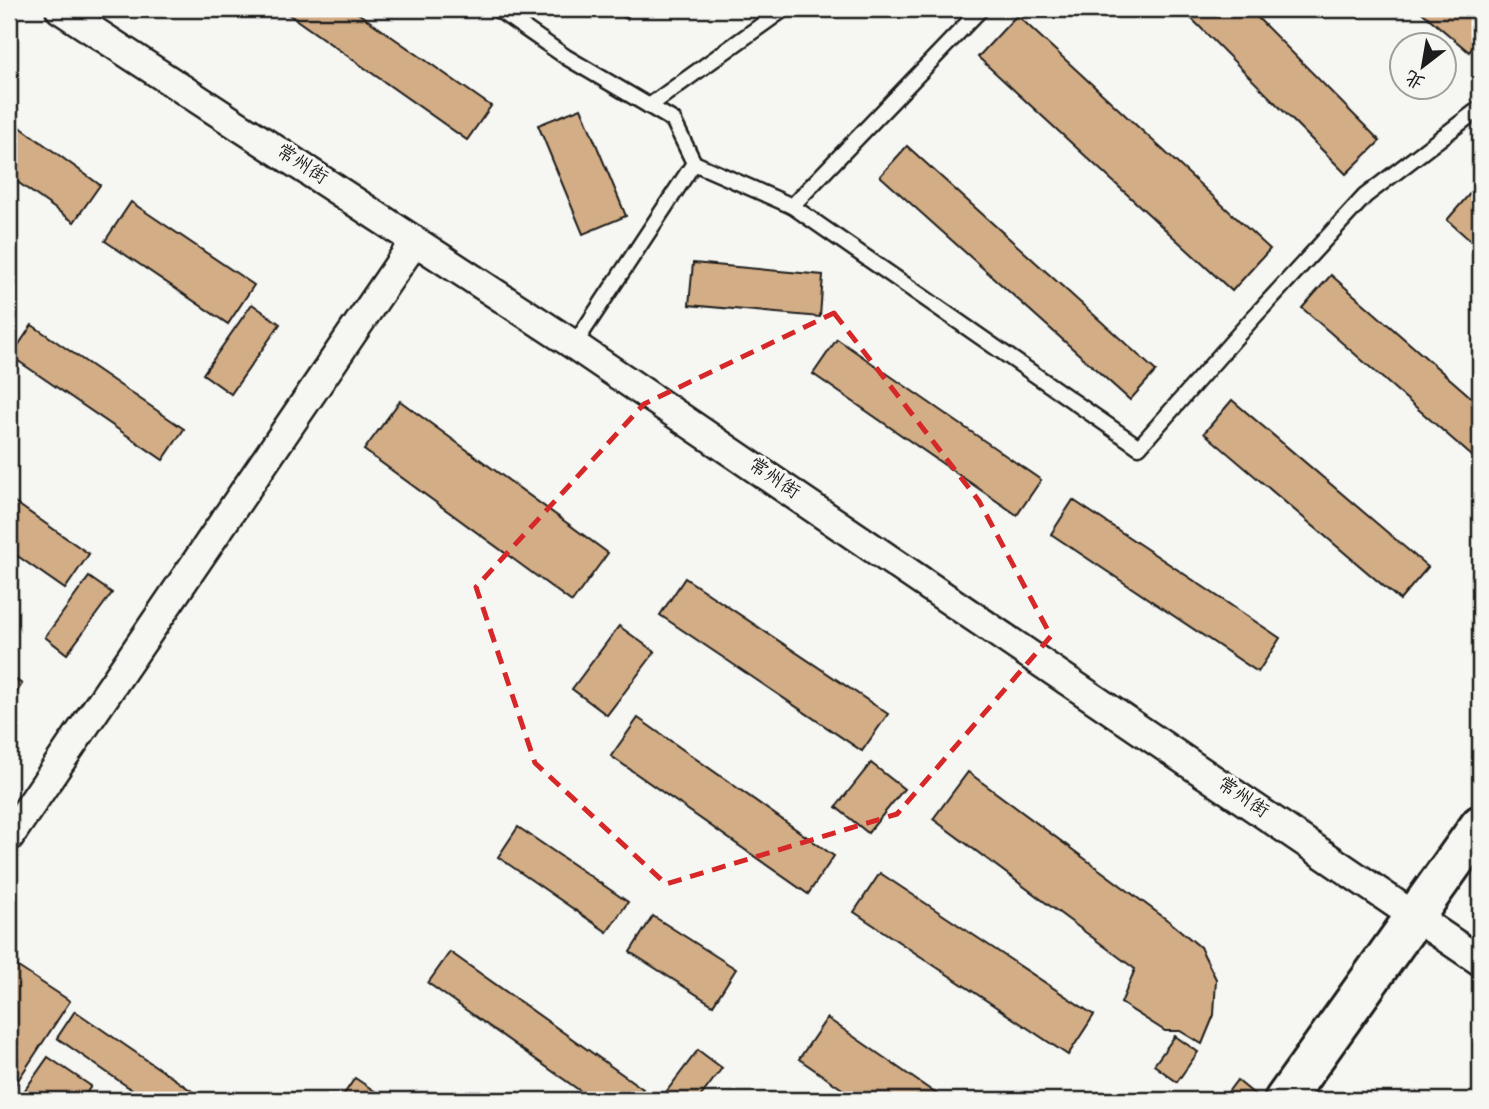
<svg xmlns="http://www.w3.org/2000/svg" width="1489" height="1109" viewBox="0 0 1489 1109" font-family="'Gochi Hand','LXGW WenKai TC',sans-serif">
	<style>
		.building { fill: #d3ad85; stroke: #1c1c1c; stroke-width: 2 }
		.lines { fill: none; stroke-linecap: round; stroke-linejoin: round }
		.lane-casing { stroke: #1c1c1c; stroke-width: 19 }
		.street-casing { stroke: #1c1c1c; stroke-width: 33 }
		.secondary-casing { stroke: #1c1c1c; stroke-width: 44 }
		.lane { stroke: #f6f6f2; stroke-width: 14 }
		.street { stroke: #f6f6f2; stroke-width: 28 }
		.secondary { stroke: #f6f6f2; stroke-width: 38 }
		.marked { fill: none; stroke: #d62828; stroke-width: 5; stroke-dasharray: 14 9; stroke-linejoin: round }
		.labels { text-anchor: middle; dominant-baseline: central; stroke-width: 6; stroke-linejoin: round; paint-order: stroke }
		.street-label { font-size: 19px; fill: #1c1c1c; stroke: #f6f6f2 }
	</style>
	<rect width="100%" height="100%" fill="#f6f6f2"/>
	<filter id="ink" filterUnits="userSpaceOnUse"><feTurbulence type="fractalNoise" baseFrequency=".0143" numOctaves="2"/><feDisplacementMap in="SourceGraphic" scale="14" xChannelSelector="R" yChannelSelector="G"/><feConvolveMatrix kernelMatrix="1 2 1 2 8 2 1 2 1" color-interpolation-filters="sRGB"/></filter>
	<g filter="url(#ink)">
		<g class="building">
			<path d="M 281,9 L 352,9 L 491,106 L 467,140 Z"/>
			<path d="M 609,9 L 632,9 L 627,19 Z"/>
			<path d="M 1182,9 L 1249,9 L 1380,141 L 1346,174 Z"/>
			<path d="M 1418,9 L 1472,9 L 1480,16 L 1480,39 L 1469,52 Z"/>
			<path d="M 1017,15 L 1270,249 L 1232,291 L 978,57 Z"/>
			<path d="M 581,108 L 626,216 L 583,234 L 538,125 Z"/>
			<path d="M 9,119 L 100,185 L 74,222 L 9,176 Z"/>
			<path d="M 907,146 L 1156,371 L 1130,400 L 880,176 Z"/>
			<path d="M 1472,191 L 1480,199 L 1480,249 L 1447,220 Z"/>
			<path d="M 131,202 L 254,285 L 228,324 L 105,241 Z"/>
			<path d="M 693,263 L 823,275 L 820,317 L 689,305 Z"/>
			<path d="M 1331,275 L 1480,405 L 1480,463 L 1302,308 Z"/>
			<path d="M 252,304 L 280,324 L 231,394 L 203,374 Z"/>
			<path d="M 32,325 L 184,429 L 163,460 L 11,356 Z"/>
			<path d="M 837,339 L 1041,480 L 1017,515 L 813,374 Z"/>
			<path d="M 1232,400 L 1428,567 L 1400,600 L 1204,433 Z"/>
			<path d="M 400,401 L 608,553 L 572,602 L 364,450 Z"/>
			<path d="M 9,498 L 89,554 L 65,589 L 9,550 Z"/>
			<path d="M 1073,500 L 1280,638 L 1258,672 L 1051,534 Z"/>
			<path d="M 89,577 L 112,593 L 67,654 L 45,637 Z"/>
			<path d="M 685,578 L 888,714 L 862,751 L 660,615 Z"/>
			<path d="M 619,626 L 655,652 L 607,715 L 572,689 Z"/>
			<path d="M 9,675 L 22,684 L 9,704 Z"/>
			<path d="M 638,718 L 834,856 L 808,894 L 611,756 Z"/>
			<path d="M 871,763 L 904,789 L 868,833 L 836,807 Z"/>
			<path d="M 968,772 L 1170,922 L 1200,947 L 1216,979 L 1214,1015 L 1202,1044 L 1180,1031 L 1165,1031 L 1121,1003 L 1135,969 L 933,819 Z"/>
			<path d="M 518,827 L 628,902 L 607,932 L 498,857 Z"/>
			<path d="M 880,873 L 1094,1015 L 1068,1055 L 854,912 Z"/>
			<path d="M 653,916 L 736,969 L 713,1005 L 630,952 Z"/>
			<path d="M 450,952 L 643,1089 L 635,1100 L 593,1100 L 428,983 Z"/>
			<path d="M 9,961 L 70,1001 L 9,1094 Z"/>
			<path d="M 75,1011 L 205,1100 L 147,1100 L 57,1038 Z"/>
			<path d="M 827,1018 L 945,1100 L 858,1100 L 799,1059 Z"/>
			<path d="M 1175,1036 L 1198,1052 L 1177,1082 L 1154,1065 Z"/>
			<path d="M 698,1050 L 722,1068 L 698,1100 L 660,1100 Z"/>
			<path d="M 48,1057 L 91,1086 L 82,1100 L 18,1100 Z"/>
			<path d="M 355,1078 L 388,1100 L 340,1100 Z"/>
			<path d="M 1237,1080 L 1259,1098 L 1257,1100 L 1222,1100 Z"/>
		</g>
		<g class="lines">
			<g class="lane-casing">
				<g id="lane">
					<path d="M 497,9 L 566,57 L 673,120 L 694,163 L 574,345"/>
					<path d="M 649,106 L 784,9"/>
					<path d="M 694,163 L 792,206 L 981,9"/>
					<path d="M 792,206 L 1139,447 L 1253,318 L 1365,196 L 1480,108"/>
				</g>
			</g>
			<g class="street-casing">
				<g id="street">
					<path d="M 60,9 L 574,345 L 1480,961"/>
					<path d="M 9,837 L 415,241"/>
				</g>
			</g>
			<g class="secondary-casing">
				<path id="secondary" d="M 1284,1100 L 1480,825"/>
			</g>
			<use href="#lane" class="lane"/>
			<use href="#street" class="street"/>
			<use href="#secondary" class="secondary"/>
		</g>
	</g>
	<path class="marked" d="M 834,313 L 979,501 L 1051,636 L 897,814 L 666,884 L 535,763 L 476,587 L 644,404 Z"/>
	<g class="labels">
		<g class="street-label">
			<text transform="translate(301 166) rotate(33)">常州街</text>
			<text transform="translate(773 480) rotate(34)">常州街</text>
			<text transform="translate(1242 799) rotate(34)">常州街</text>
		</g>
	</g>
	<rect width="1489" height="1109" fill="none" stroke="#f6f6f2" stroke-width="35"/>
	<rect x="18" y="18" width="1454" height="1074" fill="none" stroke="#1c1c1c" stroke-width="2.5" filter="url(#ink)"/>
	<g transform="translate(1423 66) rotate(211)"><circle r="33" fill="#f6f6f2" stroke="#9f9f9c" stroke-width="2"/>
	<path d="M0-5L12 26L0 18L-12 26Z" fill="#1c1c1c"/>
	<text y="-10" font-size="19" font-weight="bold" text-anchor="middle" fill="#1c1c1c">北</text>
	</g>
</svg>
